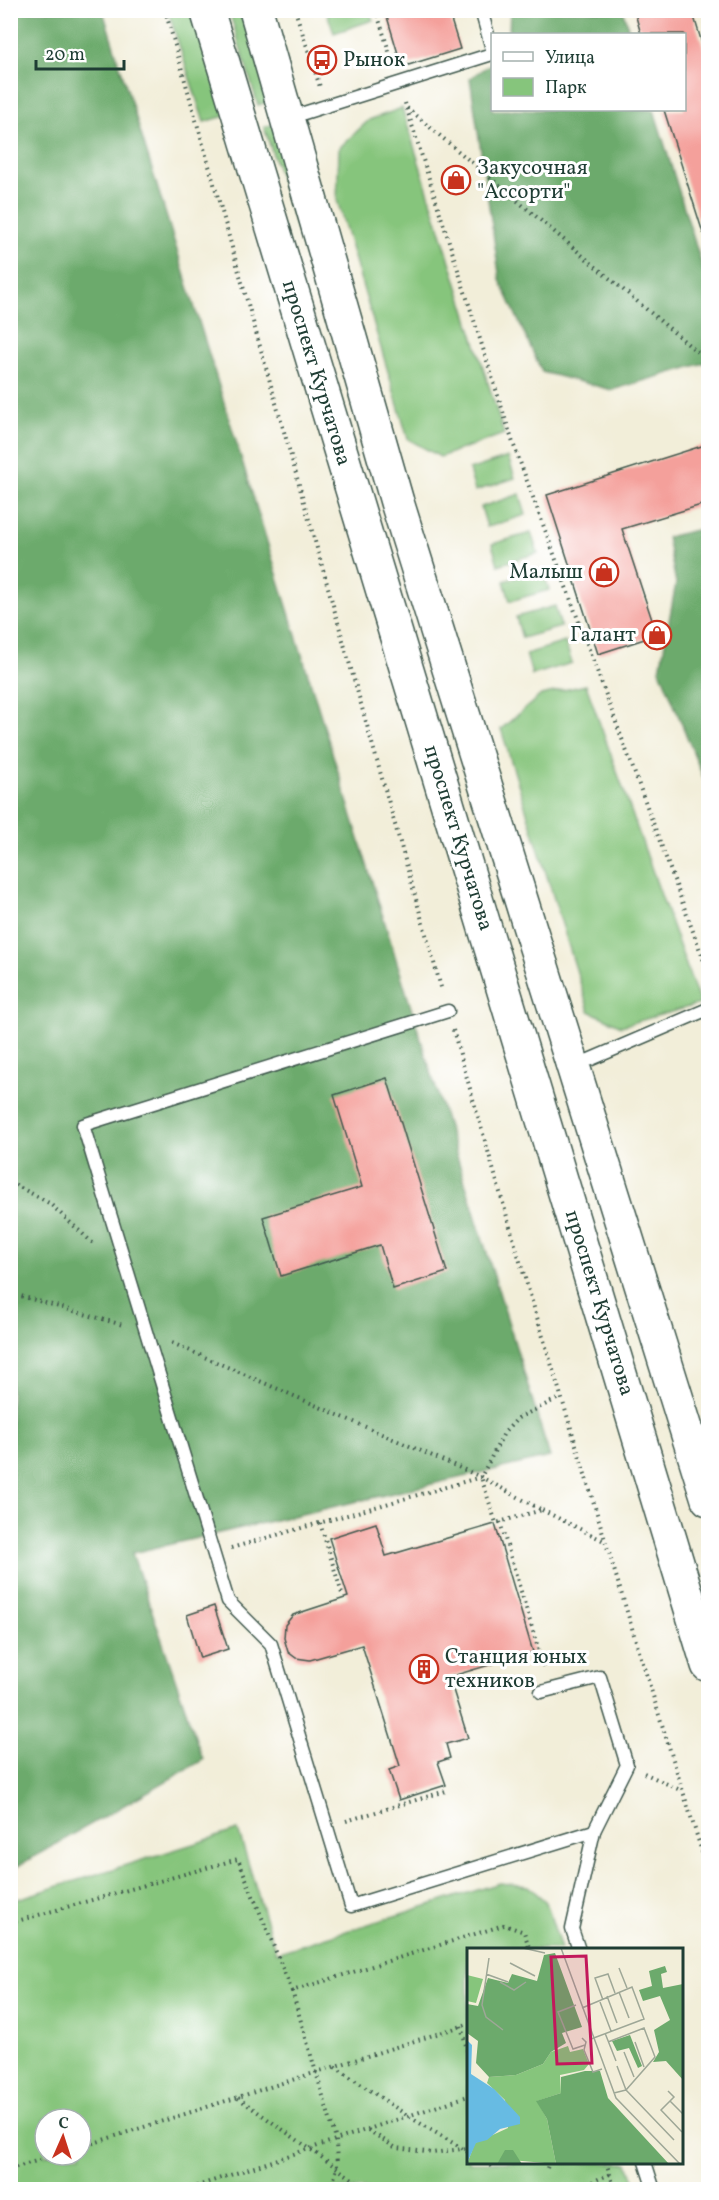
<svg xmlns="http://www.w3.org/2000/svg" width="719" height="2200" viewBox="0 0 719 2200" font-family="Vollkorn,serif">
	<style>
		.green { fill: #86c57c; stroke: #528158; stroke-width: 1.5; fill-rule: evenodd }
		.forest { fill: #6caa6c; stroke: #467450; stroke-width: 1.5 }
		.building { fill: #f4a09b }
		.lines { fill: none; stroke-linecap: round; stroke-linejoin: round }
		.lane-casing { stroke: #3f584d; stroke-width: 15 }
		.secondary-casing { stroke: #3f584d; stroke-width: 36 }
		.path { stroke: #3f584d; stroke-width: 4; stroke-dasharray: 1.5 4.5; stroke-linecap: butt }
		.lane { stroke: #fff; stroke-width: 12 }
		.secondary { stroke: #fff; stroke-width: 33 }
		.labels { text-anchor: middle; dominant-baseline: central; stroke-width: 6; stroke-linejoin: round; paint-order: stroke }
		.poi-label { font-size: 21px; fill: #1f3d34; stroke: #fff; text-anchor: start }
		.street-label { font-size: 21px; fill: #1f3d34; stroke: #fff }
		.inset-road { fill: none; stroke: #9ea797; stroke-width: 1.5 }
		.view { fill: #c2185b; fill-opacity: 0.15; stroke: #c2185b; stroke-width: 3 }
		.inset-edge { fill: none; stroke: #1f3d34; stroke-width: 3 }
	</style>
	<rect width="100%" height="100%" fill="#fff"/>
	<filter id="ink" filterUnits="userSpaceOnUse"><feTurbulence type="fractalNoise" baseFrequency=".0167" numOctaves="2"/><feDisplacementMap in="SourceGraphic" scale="12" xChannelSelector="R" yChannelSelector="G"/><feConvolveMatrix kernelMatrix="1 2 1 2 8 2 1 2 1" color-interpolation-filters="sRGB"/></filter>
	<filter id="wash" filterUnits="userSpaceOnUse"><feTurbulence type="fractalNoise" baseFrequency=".008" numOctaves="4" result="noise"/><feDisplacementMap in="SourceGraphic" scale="24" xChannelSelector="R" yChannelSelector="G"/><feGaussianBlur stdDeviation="1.35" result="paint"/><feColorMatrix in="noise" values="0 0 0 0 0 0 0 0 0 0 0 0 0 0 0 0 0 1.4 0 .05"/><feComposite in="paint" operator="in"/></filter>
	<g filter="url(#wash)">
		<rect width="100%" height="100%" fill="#f2eed9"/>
		<g class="green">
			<path d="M 333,10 L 369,11 L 373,20 L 334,33 L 327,13 Z"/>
			<path d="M 168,11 L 196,11 L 229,115 L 204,122 Z"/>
			<path d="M 229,11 L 244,11 L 271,101 L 258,105 Z"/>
			<path d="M 402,108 L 504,434 L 440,457 L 408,439 L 337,200 L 339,148 L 369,120 Z"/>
			<path d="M 278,123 L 341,323 L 328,327 L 264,127 Z"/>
			<path d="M 508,457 L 515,478 L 475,491 L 469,470 Z"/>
			<path d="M 520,494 L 526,515 L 487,527 L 481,507 Z"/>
			<path d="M 531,533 L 538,553 L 498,565 L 492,544 Z"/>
			<path d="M 543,569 L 549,590 L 510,601 L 504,581 Z"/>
			<path d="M 555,606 L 561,627 L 522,638 L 516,617 Z"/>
			<path d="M 565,642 L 572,663 L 532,675 L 526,654 Z"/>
			<path d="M 586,685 L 700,1004 L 621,1026 L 589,1011 L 501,729 L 541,695 Z"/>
			<path d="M 238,1830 L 276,1953 L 500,1883 L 528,1886 L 546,1902 L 561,1949 L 468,1950 L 468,2162 L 628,2163 L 637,2189 L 11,2189 L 11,1901 ZM 45,2119 L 81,2119 L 81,2155 L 45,2155 Z"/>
		</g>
		<g class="forest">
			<path d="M 510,10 L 623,11 L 630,34 L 509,34 Z"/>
			<path d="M 11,11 L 103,11 L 550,1457 L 132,1553 L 203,1760 L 11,1870 Z"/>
			<path d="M 492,63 L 492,110 L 654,110 L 708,285 L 708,362 L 612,390 L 542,372 L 500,280 L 470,78 Z"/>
			<path d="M 708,527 L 708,789 L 660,670 L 676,583 L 667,537 Z"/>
		</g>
		<g id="blocks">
			<g class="building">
				<path d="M 385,10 L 448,10 L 460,49 L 402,67 Z"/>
				<path d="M 634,10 L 692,10 L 708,63 L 708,232 L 703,233 L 664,110 L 684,110 L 684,34 L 641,34 Z"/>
				<path d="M 708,444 L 708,503 L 622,529 L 657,635 L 598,654 L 547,495 Z"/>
				<path d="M 387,1078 L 447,1272 L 393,1289 L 380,1245 L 281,1276 L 263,1217 L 362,1187 L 334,1095 Z"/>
				<path d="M 376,1523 L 386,1556 L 495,1524 L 533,1652 L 449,1677 L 468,1738 L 446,1744 L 450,1758 L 438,1762 L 446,1785 L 399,1800 L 389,1770 L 400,1766 L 362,1645 L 310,1660 L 296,1658 L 288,1652 L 284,1638 L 285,1625 L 293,1615 L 348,1597 L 329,1538 Z"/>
				<path d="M 214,1606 L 228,1649 L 200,1658 L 187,1615 Z"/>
			</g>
		</g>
	</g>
	<g filter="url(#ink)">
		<use href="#blocks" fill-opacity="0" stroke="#3f584d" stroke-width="1.5"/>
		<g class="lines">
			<g class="lane-casing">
				<g id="lane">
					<path d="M 481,10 L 492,49"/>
					<path d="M 288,118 L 492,54"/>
					<path d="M 448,1011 L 83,1125 L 228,1601 L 271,1644 L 351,1906 L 594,1831"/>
					<path d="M 575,1066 L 708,1009"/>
					<path d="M 541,1692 L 600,1677 L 627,1765 L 594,1831 L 572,1929 L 579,1950"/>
					<path d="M 645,2162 L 654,2190"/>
				</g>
			</g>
			<g class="secondary-casing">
				<g id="secondary">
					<path d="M 207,10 L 708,1665"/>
					<path d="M 256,10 L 397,502 L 708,1499"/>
				</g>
			</g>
			<g class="path">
				<path d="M 165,10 L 442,991"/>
				<path d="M 295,10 L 320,87"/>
				<path d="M 376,10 L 393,64"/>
				<path d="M 405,103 L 513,443 L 708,972"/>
				<path d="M 407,108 L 708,361"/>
				<path d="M 453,1030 L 521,1265 L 643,1664 L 708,1871"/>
				<path d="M 708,1058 L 705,1070 L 708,1084"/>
				<path d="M 10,1182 L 49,1203 L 96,1246"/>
				<path d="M 10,1293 L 123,1325"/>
				<path d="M 172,1343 L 481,1477 L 542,1510 L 496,1523 L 481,1477"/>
				<path d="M 542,1510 L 606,1542"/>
				<path d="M 500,1522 L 545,1671"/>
				<path d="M 320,1523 L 343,1597"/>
				<path d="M 231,1548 L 481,1477 L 504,1433 L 518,1418 L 561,1397"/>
				<path d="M 644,1773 L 682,1791"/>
				<path d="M 346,1821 L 446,1791"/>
				<path d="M 10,1923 L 238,1859 L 292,1991 L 504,1925 L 524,1932 L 530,1950"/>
				<path d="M 292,1991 L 336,2140 L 337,2168 L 331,2190"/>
				<path d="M 461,2026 L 468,2053"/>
				<path d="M 335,2067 L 408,2116 L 468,2152"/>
				<path d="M 238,2098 L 368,2190"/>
				<path d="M 368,2130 L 396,2148 L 433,2153 L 468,2148"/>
				<path d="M 81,2147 L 468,2024"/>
				<path d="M 486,2162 L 493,2167"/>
				<path d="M 606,2162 L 615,2190"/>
				<path d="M 547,2168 L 549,2162"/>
				<path d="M 10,2169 L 56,2155"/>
				<path d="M 185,2190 L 468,2096"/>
				<path d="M 590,2190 L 587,2184 L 610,2174"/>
			</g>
			<use href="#lane" class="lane"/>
			<use href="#secondary" class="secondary"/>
		</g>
	</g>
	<defs>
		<g id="bus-ring" transform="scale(1.5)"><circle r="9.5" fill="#fff" stroke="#c8321e" stroke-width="1.5"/><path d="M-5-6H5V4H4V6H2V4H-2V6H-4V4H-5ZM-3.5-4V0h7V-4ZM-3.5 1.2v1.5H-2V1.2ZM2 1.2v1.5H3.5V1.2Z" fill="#c8321e"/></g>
		<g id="shop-ring" transform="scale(1.5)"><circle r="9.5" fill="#fff" stroke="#c8321e" stroke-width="1.5"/><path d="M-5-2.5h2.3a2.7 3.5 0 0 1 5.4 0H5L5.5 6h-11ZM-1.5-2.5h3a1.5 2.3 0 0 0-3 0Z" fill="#c8321e"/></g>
		<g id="building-ring" transform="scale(1.5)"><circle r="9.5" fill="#fff" stroke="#c8321e" stroke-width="1.5"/><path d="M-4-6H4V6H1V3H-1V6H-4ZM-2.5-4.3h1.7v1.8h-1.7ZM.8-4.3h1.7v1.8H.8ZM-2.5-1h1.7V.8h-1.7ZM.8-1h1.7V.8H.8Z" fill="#c8321e"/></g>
	</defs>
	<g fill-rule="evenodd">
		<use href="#bus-ring" x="322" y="60"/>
		<use href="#shop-ring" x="456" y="180"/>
		<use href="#shop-ring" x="604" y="572"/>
		<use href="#shop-ring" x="657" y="635"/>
		<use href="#building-ring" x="424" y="1669"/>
	</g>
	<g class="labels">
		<g class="poi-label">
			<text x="343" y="60">Рынок</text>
			<text x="477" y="168">Закусочная<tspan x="477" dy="24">"Ассорти"</tspan></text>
			<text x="583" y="572" text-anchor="end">Малыш</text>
			<text x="636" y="635" text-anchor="end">Галант</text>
			<text x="445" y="1657">Станция юных<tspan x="445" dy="24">техников</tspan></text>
		</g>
		<g class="street-label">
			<text transform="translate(316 373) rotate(73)">проспект Курчатова</text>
			<text transform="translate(458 838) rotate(73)">проспект Курчатова</text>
			<text transform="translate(599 1303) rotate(73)">проспект Курчатова</text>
		</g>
	</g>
	<g transform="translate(467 1948)">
		<rect width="216" height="216" fill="#f2eed9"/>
		<path d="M 0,27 L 16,31 L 9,55 L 0,53 ZM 101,98 L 103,104 L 116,101 L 122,116 L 117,122 L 93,127 L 94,145 L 70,153 L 80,171 L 89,216 L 34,211 L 30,216 L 0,216 L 8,195 L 41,180 L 38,152 L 20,135 L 22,129 L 49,127 L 76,116 L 84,104 Z" fill="#86c57c"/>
		<path d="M 88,5 L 115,79 L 95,85 L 99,95 L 84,104 L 76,116 L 49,127 L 22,129 L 9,115 L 11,93 L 0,85 L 0,56 L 11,58 L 21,30 L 41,35 L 45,26 L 70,33 L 77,7 ZM 198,18 L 200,24 L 194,26 L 196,40 L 216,36 L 216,132 L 199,113 L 186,114 L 192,104 L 187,82 L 203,72 L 193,48 L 176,53 L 172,42 L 185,38 L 182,23 ZM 163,87 L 175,118 L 171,120 L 162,100 L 150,103 L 145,93 ZM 118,123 L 133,123 L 141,150 L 202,216 L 89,216 L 80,171 L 69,153 L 94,145 L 94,129 ZM 38,202 L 46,202 L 55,216 L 30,216 Z" fill="#6caa6c"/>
		<path d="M 0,92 L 5,97 L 4,126 L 27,141 L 53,169 L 53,176 L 33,181 L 20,192 L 9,195 L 0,215 Z" fill="#67bbe3"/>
		<path class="inset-road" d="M 56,0 L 78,5M 94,0 L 149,150 L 213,216M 22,10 L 15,57 L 19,69 L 36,82M 43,15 L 68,28M 152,20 L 160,40M 19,26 L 41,34M 33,34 L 47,42 L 59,34M 152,44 L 162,70M 140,48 L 150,75M 136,52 L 128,30 L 141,26 L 148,45M 133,54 L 144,83M 109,57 L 91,64 L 106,101 L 118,97M 115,60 L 165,39 L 177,71 L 124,91M 138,85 L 149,113M 115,90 L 119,94 L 117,102 L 126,124 L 135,121M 141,94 L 177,80 L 188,109 L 159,142 L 207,192M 168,94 L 177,119M 157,104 L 167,129M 201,143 L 207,149 L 194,162 L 215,184M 147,145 L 159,142 L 150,118M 203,153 L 216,166"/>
		<path class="view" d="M 119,8 L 125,115 L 90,116 L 84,9 Z"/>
		<rect width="216" height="216" class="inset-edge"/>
	</g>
	<rect width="719" height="2200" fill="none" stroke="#fff" stroke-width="36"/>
	<rect x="491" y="33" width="195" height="78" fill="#ffffff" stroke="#a5b1ae" stroke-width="1.5"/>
	<rect x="503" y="52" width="30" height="9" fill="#ffffff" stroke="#a5b1ae" stroke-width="1.5"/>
	<text x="545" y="63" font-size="18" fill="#1f3d34">Улица</text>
	<rect x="503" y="78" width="30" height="18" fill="#86c57c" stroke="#a5b1ae" stroke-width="1.5"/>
	<text x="545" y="93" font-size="18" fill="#1f3d34">Парк</text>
	<g transform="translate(63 2137) rotate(3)"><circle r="28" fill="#ffffff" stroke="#a5b1ae" stroke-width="1.5"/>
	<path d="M0-4.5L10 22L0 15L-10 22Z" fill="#c8321e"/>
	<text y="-9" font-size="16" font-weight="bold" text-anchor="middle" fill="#1f3d34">С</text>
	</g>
	<path d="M36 60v9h88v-9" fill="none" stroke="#1f3d34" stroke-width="3"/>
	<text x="45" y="60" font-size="18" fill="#1f3d34" stroke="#ffffff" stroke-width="4.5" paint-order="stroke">20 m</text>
</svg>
